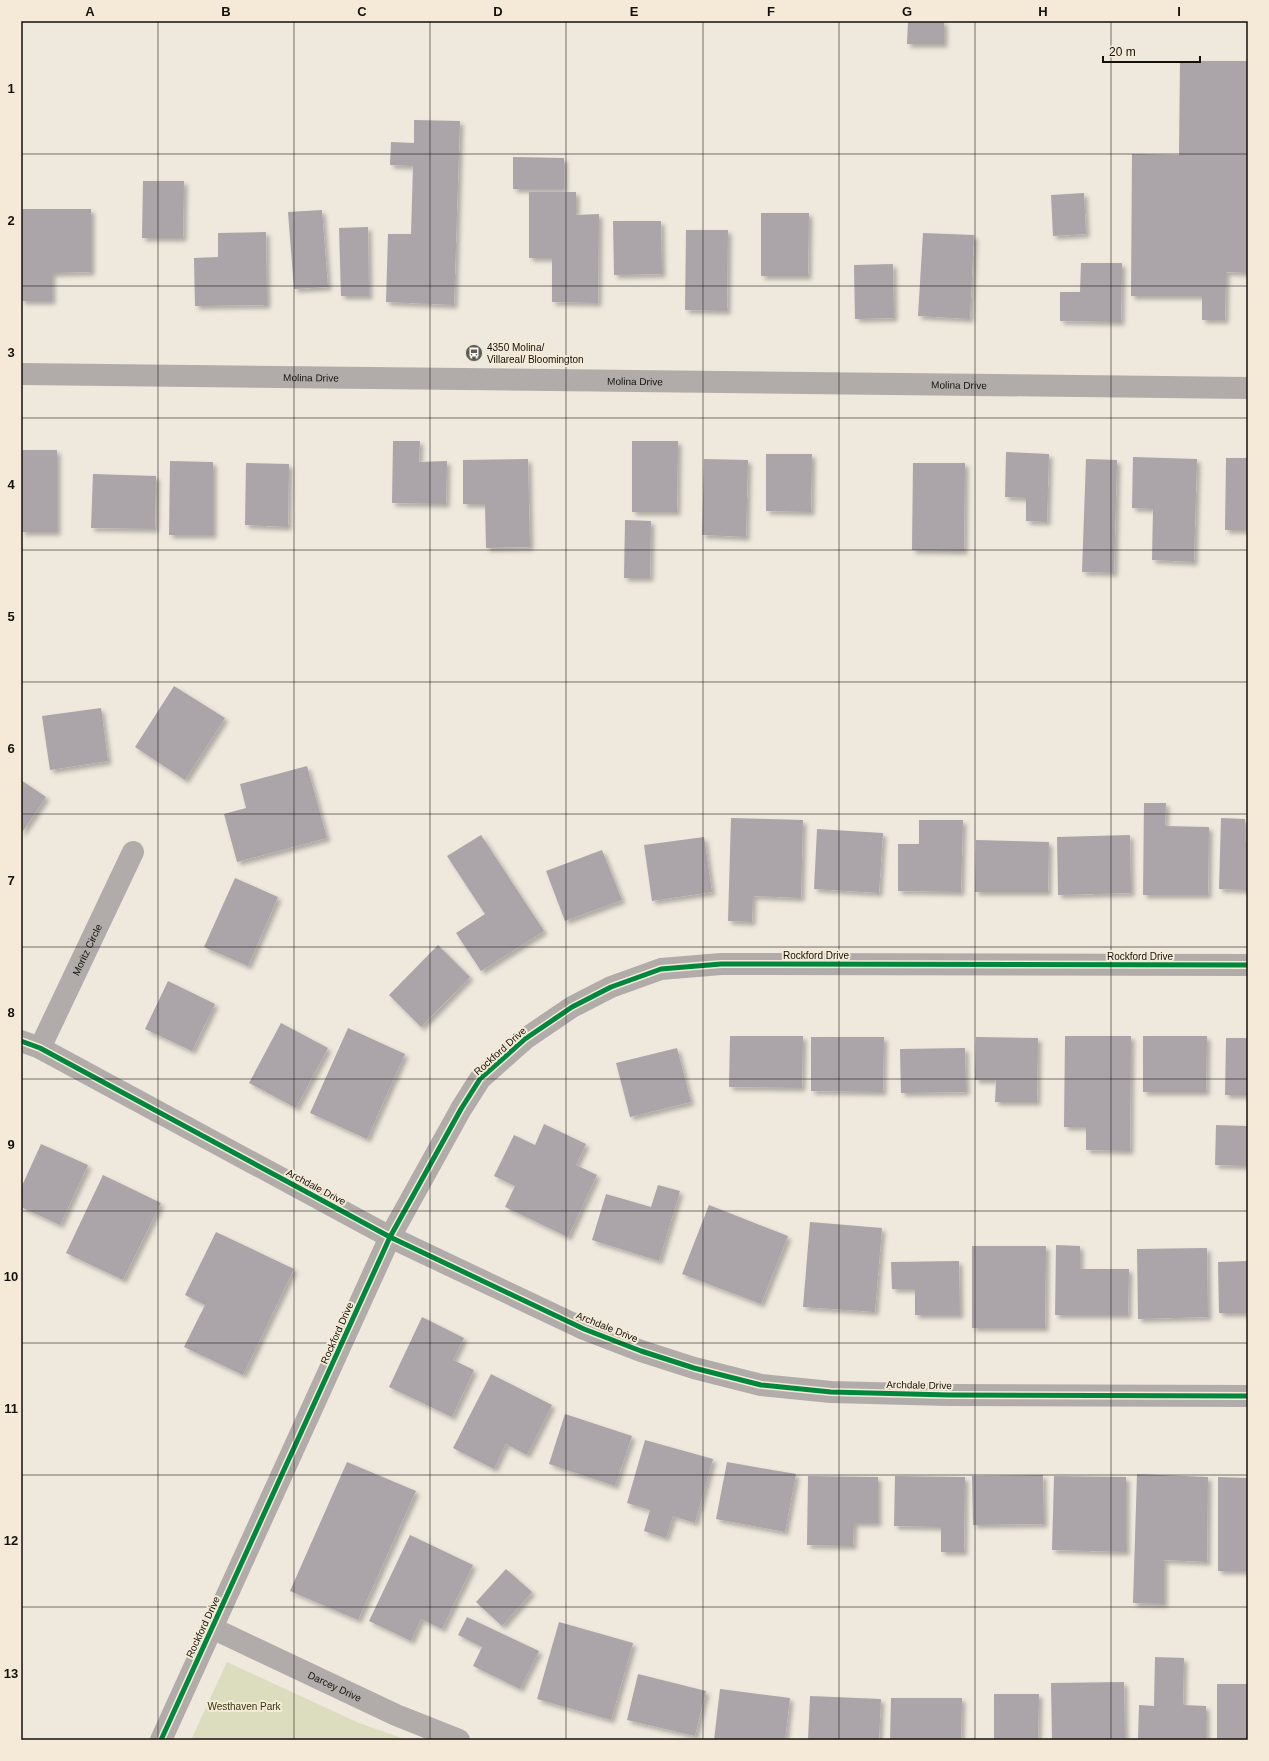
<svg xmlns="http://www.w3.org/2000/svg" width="1269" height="1761" viewBox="0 0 1269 1761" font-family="Arial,sans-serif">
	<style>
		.green { fill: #dcddbe }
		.building { fill: #aba5a9; filter: url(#shadow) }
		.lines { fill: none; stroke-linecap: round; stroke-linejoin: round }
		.minor { stroke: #b1aca9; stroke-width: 22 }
		.cycleway-casing { stroke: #f4ead7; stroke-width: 8 }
		.cycleway { stroke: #00873e; stroke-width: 5 }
		.grid { fill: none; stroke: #14110b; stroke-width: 1; stroke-opacity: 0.55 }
		.labels { text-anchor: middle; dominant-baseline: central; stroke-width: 4; stroke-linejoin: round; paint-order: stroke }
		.poi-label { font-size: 10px; fill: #14110b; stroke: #f4ead7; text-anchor: start }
		.street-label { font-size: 10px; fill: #14110b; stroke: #f4ead7 }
		.park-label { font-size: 10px; fill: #33370d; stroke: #f4ead7 }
		.neatline { fill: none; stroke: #14110b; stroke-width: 1.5 }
		.grid-label { font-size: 13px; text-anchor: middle; font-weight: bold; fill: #14110b }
	</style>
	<defs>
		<filter id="shadow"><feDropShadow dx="3.5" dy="3.5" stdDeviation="2" flood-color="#0004"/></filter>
	</defs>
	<rect width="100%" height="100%" fill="#eee8dd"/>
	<path class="green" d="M 227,1662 L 359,1723 L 407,1740 L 191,1740 Z"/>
	<g class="building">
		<path d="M 908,21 L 944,21 L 944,44 L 907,44 Z"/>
		<path d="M 1180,61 L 1248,61 L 1248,273 L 1226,272 L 1225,320 L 1202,320 L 1202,296 L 1131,296 L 1132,154 L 1179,155 Z"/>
		<path d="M 414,120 L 460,121 L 454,305 L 386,302 L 388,234 L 411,234 L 413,166 L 390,165 L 391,142 L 414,143 Z"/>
		<path d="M 513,157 L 564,158 L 564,189 L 513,189 Z"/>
		<path d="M 143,181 L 184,181 L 183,238 L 142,238 Z"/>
		<path d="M 529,192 L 576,192 L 576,215 L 599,214 L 598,303 L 552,302 L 552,258 L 529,258 Z"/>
		<path d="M 1084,193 L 1086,234 L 1053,236 L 1051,195 Z"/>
		<path d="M 21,209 L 91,209 L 91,272 L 52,273 L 52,301 L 21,301 Z"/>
		<path d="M 322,210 L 328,287 L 294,289 L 288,212 Z"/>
		<path d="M 761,213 L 809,213 L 808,276 L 761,276 Z"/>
		<path d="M 613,221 L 661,221 L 662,274 L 614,275 Z"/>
		<path d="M 368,227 L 369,296 L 341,296 L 339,228 Z"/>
		<path d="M 686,230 L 728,230 L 727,311 L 685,310 Z"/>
		<path d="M 266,232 L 267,305 L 195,306 L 194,258 L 218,257 L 218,233 Z"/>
		<path d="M 923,233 L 974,235 L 970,319 L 918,316 Z"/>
		<path d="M 1081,263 L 1122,263 L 1121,322 L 1060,321 L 1060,292 L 1080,292 Z"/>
		<path d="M 893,264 L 894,318 L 855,319 L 854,265 Z"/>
		<path d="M 393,441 L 420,441 L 419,462 L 447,461 L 446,504 L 392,503 Z"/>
		<path d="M 632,441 L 678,441 L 677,512 L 632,512 Z"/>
		<rect x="21" y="450" width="36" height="82"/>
		<path d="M 1006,452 L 1049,454 L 1047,522 L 1026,521 L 1026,498 L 1005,497 Z"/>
		<path d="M 766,454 L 812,454 L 811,512 L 766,511 Z"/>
		<path d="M 1133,457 L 1197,459 L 1194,562 L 1152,560 L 1153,509 L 1132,508 Z"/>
		<path d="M 1226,458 L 1248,458 L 1248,530 L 1225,530 Z"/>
		<path d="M 528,459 L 530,547 L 486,548 L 485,504 L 463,504 L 463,460 Z"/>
		<path d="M 704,459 L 748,460 L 746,537 L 702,535 Z"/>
		<path d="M 1086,459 L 1117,460 L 1114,573 L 1082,572 Z"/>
		<path d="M 170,461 L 213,462 L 213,535 L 169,535 Z"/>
		<path d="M 246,463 L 289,464 L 288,527 L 245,525 Z"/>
		<path d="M 913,463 L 965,463 L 964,551 L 912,550 Z"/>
		<path d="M 93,474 L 156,476 L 155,529 L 91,528 Z"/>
		<path d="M 625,520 L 651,521 L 650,578 L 624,578 Z"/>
		<path d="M 174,686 L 225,718 L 185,780 L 135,747 Z"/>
		<path d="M 101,708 L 108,761 L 50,770 L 42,716 Z"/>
		<path d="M 307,766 L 327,838 L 237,862 L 224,814 L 246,808 L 240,784 Z"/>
		<path d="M 21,780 L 46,797 L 21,834 Z"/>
		<path d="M 1144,803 L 1166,803 L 1165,826 L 1209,827 L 1208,895 L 1143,895 Z"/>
		<path d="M 731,818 L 803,820 L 801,898 L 753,896 L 752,922 L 728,921 Z"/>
		<path d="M 1221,818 L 1245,819 L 1245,842 L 1248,842 L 1248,890 L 1219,889 Z"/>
		<path d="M 919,820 L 963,820 L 961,892 L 898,891 L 898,844 L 919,844 Z"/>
		<path d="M 817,829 L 883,833 L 879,893 L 814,889 Z"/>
		<path d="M 481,835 L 544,931 L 481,971 L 456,933 L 485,914 L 447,856 Z"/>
		<path d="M 1130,835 L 1131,893 L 1058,895 L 1057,837 Z"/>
		<path d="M 704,837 L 712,892 L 652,901 L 644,845 Z"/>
		<path d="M 976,840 L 1049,842 L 1048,892 L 975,892 Z"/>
		<path d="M 602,850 L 622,900 L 565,921 L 546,871 Z"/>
		<path d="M 235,878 L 278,897 L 248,966 L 204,947 Z"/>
		<path d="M 438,945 L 470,977 L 421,1027 L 389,995 Z"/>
		<path d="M 168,981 L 215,1004 L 192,1051 L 145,1029 Z"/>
		<path d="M 281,1023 L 328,1048 L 296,1108 L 249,1083 Z"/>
		<path d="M 348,1028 L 405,1054 L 367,1139 L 310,1113 Z"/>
		<path d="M 730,1036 L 803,1036 L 802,1088 L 729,1087 Z"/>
		<path d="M 1065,1036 L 1131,1036 L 1130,1151 L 1086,1150 L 1086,1127 L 1064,1127 Z"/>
		<path d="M 1143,1036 L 1207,1036 L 1206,1092 L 1143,1092 Z"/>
		<path d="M 811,1037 L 884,1037 L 883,1092 L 811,1091 Z"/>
		<path d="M 976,1037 L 1038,1038 L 1037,1102 L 995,1102 L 996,1080 L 975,1080 Z"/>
		<path d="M 1226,1038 L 1248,1038 L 1248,1095 L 1225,1095 Z"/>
		<path d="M 677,1048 L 691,1102 L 630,1117 L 616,1063 Z"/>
		<path d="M 965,1048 L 966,1092 L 901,1093 L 900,1049 Z"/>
		<path d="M 544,1124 L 586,1144 L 576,1165 L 597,1175 L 568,1237 L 505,1207 L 515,1186 L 494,1176 L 514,1135 L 535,1145 Z"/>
		<path d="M 1216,1125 L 1248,1126 L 1248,1166 L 1215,1165 Z"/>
		<path d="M 41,1144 L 88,1165 L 60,1225 L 21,1207 L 21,1188 Z"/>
		<path d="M 103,1175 L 161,1203 L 123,1280 L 66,1253 Z"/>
		<path d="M 658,1185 L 680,1191 L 659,1261 L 592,1240 L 606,1194 L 651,1207 Z"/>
		<path d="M 709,1205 L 788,1236 L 761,1304 L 682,1274 Z"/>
		<path d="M 810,1222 L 882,1228 L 875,1312 L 803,1307 Z"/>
		<path d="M 216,1232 L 294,1269 L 243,1375 L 184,1347 L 205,1305 L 185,1295 Z"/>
		<path d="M 1056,1245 L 1080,1246 L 1080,1269 L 1129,1269 L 1128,1315 L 1055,1315 Z"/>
		<path d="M 972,1246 L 1046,1246 L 1045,1328 L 972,1328 Z"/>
		<path d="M 1207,1248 L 1208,1317 L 1138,1319 L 1137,1249 Z"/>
		<path d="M 959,1261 L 960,1315 L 915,1315 L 915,1289 L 892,1289 L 891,1262 Z"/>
		<path d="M 1248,1261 L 1248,1313 L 1219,1313 L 1218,1262 Z"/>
		<path d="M 422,1317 L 464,1338 L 453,1360 L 474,1370 L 452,1417 L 389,1387 Z"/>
		<path d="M 491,1374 L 552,1405 L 527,1455 L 506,1444 L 494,1469 L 453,1448 Z"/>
		<path d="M 565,1414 L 632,1436 L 615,1486 L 549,1464 Z"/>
		<path d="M 645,1440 L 713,1459 L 695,1523 L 673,1516 L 666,1538 L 644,1531 L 650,1510 L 627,1503 Z"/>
		<path d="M 347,1462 L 416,1491 L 358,1620 L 290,1591 Z"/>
		<path d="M 727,1462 L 796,1474 L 785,1532 L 716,1519 Z"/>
		<path d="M 1137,1474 L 1208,1477 L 1207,1562 L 1164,1560 L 1164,1604 L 1133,1603 Z"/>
		<path d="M 1043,1475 L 1044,1524 L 973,1525 L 972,1476 Z"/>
		<path d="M 808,1476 L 878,1477 L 878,1523 L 854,1523 L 853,1546 L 807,1545 Z"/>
		<path d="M 895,1476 L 965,1477 L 964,1552 L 941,1552 L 941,1527 L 894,1526 Z"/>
		<path d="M 1054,1476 L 1126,1477 L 1126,1552 L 1052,1550 Z"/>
		<path d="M 1218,1477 L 1248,1478 L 1248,1571 L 1218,1571 Z"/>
		<path d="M 410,1535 L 473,1565 L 442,1629 L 421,1619 L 411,1641 L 369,1621 Z"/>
		<path d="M 506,1569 L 532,1592 L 502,1626 L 476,1602 Z"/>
		<path d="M 467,1617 L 539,1651 L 520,1689 L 473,1666 L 482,1647 L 458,1635 Z"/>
		<path d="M 559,1622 L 633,1643 L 611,1720 L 537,1699 Z"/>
		<path d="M 1155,1657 L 1184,1658 L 1183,1705 L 1206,1706 L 1206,1740 L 1138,1740 L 1139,1705 L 1154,1706 Z"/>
		<path d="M 638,1674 L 706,1691 L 695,1736 L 627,1720 Z"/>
		<path d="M 1124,1682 L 1125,1740 L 1052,1740 L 1051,1683 Z"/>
		<rect x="1217" y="1684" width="31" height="56"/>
		<path d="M 720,1689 L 790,1698 L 785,1740 L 714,1740 Z"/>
		<path d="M 994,1694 L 1039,1694 L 1038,1740 L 994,1740 Z"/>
		<path d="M 810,1696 L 881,1699 L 879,1740 L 808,1740 Z"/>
		<path d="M 891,1698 L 962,1698 L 961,1740 L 890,1740 Z"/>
	</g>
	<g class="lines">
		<g class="minor">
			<path id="s1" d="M 21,374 L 1248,388"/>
			<path d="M 21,1041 L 40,1048 L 390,1237 L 584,1329 L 641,1351 L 694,1368 L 761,1385 L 831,1392 L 949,1395 L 1248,1396"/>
			<path id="s2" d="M 40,1048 L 133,852"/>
			<path id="s3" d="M 212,1628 L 396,1715 L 459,1740"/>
			<path d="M 161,1740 L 390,1237 L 461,1109 L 480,1079 L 525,1039 L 572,1007 L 611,987 L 661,969 L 721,964 L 1248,965"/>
		</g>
		<g class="cycleway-casing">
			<g id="cycleway">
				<path d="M 21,1041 L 40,1048 L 390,1237 L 584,1329 L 641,1351 L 694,1368 L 761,1385 L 831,1392 L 949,1395 L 1248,1396"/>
				<path d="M 161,1740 L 390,1237 L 461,1109 L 480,1079 L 525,1039 L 572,1007 L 611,987 L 661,969 L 721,964 L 1248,965"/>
			</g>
		</g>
		<use href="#cycleway" class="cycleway"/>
	</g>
	<path class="grid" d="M 158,21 L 158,1740M 294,21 L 294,1740M 430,21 L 430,1740M 566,21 L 566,1740M 703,21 L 703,1740M 839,21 L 839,1740M 975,21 L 975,1740M 1111,21 L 1111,1740M 21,154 L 1248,154M 21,286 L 1248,286M 21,418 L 1248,418M 21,550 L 1248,550M 21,682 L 1248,682M 21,814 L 1248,814M 21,947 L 1248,947M 21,1079 L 1248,1079M 21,1211 L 1248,1211M 21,1343 L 1248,1343M 21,1475 L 1248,1475M 21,1607 L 1248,1607"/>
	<defs>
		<g id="bus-disc" transform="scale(0.9)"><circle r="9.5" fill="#605c54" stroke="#f4ead7"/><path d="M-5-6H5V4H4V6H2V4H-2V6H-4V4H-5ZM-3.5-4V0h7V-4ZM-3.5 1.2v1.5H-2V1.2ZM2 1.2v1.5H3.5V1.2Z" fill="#fff"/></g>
	</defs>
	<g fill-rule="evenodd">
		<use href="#bus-disc" x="474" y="353"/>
	</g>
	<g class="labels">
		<g class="poi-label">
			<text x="487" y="347">4350 Molina/<tspan x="487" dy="12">Villareal/ Bloomington</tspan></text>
		</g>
		<g class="street-label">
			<text stroke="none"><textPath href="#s1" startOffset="290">Molina Drive</textPath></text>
			<text stroke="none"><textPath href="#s1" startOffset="614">Molina Drive</textPath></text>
			<text stroke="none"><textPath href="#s1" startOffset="938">Molina Drive</textPath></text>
			<text stroke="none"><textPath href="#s2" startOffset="109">Moritz Circle</textPath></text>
			<text x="816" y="955">Rockford Drive</text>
			<text x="1140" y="956">Rockford Drive</text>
			<text transform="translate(500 1051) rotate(-42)">Rockford Drive</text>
			<text transform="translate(316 1187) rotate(28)">Archdale Drive</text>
			<text transform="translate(607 1327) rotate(22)">Archdale Drive</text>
			<text transform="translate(337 1333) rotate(-66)">Rockford Drive</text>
			<text transform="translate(919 1385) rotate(1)">Archdale Drive</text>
			<text transform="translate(203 1627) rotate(-65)">Rockford Drive</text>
			<text stroke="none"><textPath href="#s3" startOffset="136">Darcey Drive</textPath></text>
		</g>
		<g class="park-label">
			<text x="244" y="1706">Westhaven Park</text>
		</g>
	</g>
	<rect width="1269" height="1761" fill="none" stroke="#f4ead7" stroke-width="44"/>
	<path d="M1103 56v6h97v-6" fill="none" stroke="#14110b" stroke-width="2"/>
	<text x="1109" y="56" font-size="12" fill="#14110b" stroke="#f4ead7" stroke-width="3" paint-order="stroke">20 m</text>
	<rect x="22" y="22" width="1225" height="1717" class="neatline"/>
	<g class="grid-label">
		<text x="90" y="16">A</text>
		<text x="226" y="16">B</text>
		<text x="362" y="16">C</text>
		<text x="498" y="16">D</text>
		<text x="634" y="16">E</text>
		<text x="771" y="16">F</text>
		<text x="907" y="16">G</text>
		<text x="1043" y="16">H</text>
		<text x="1179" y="16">I</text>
		<text x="11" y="93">1</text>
		<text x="11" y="225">2</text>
		<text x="11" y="357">3</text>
		<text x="11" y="489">4</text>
		<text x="11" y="621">5</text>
		<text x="11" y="753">6</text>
		<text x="11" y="885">7</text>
		<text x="11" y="1017">8</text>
		<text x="11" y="1149">9</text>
		<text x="11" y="1281">10</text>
		<text x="11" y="1413">11</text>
		<text x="11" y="1545">12</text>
		<text x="11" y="1678">13</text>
	</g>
</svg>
